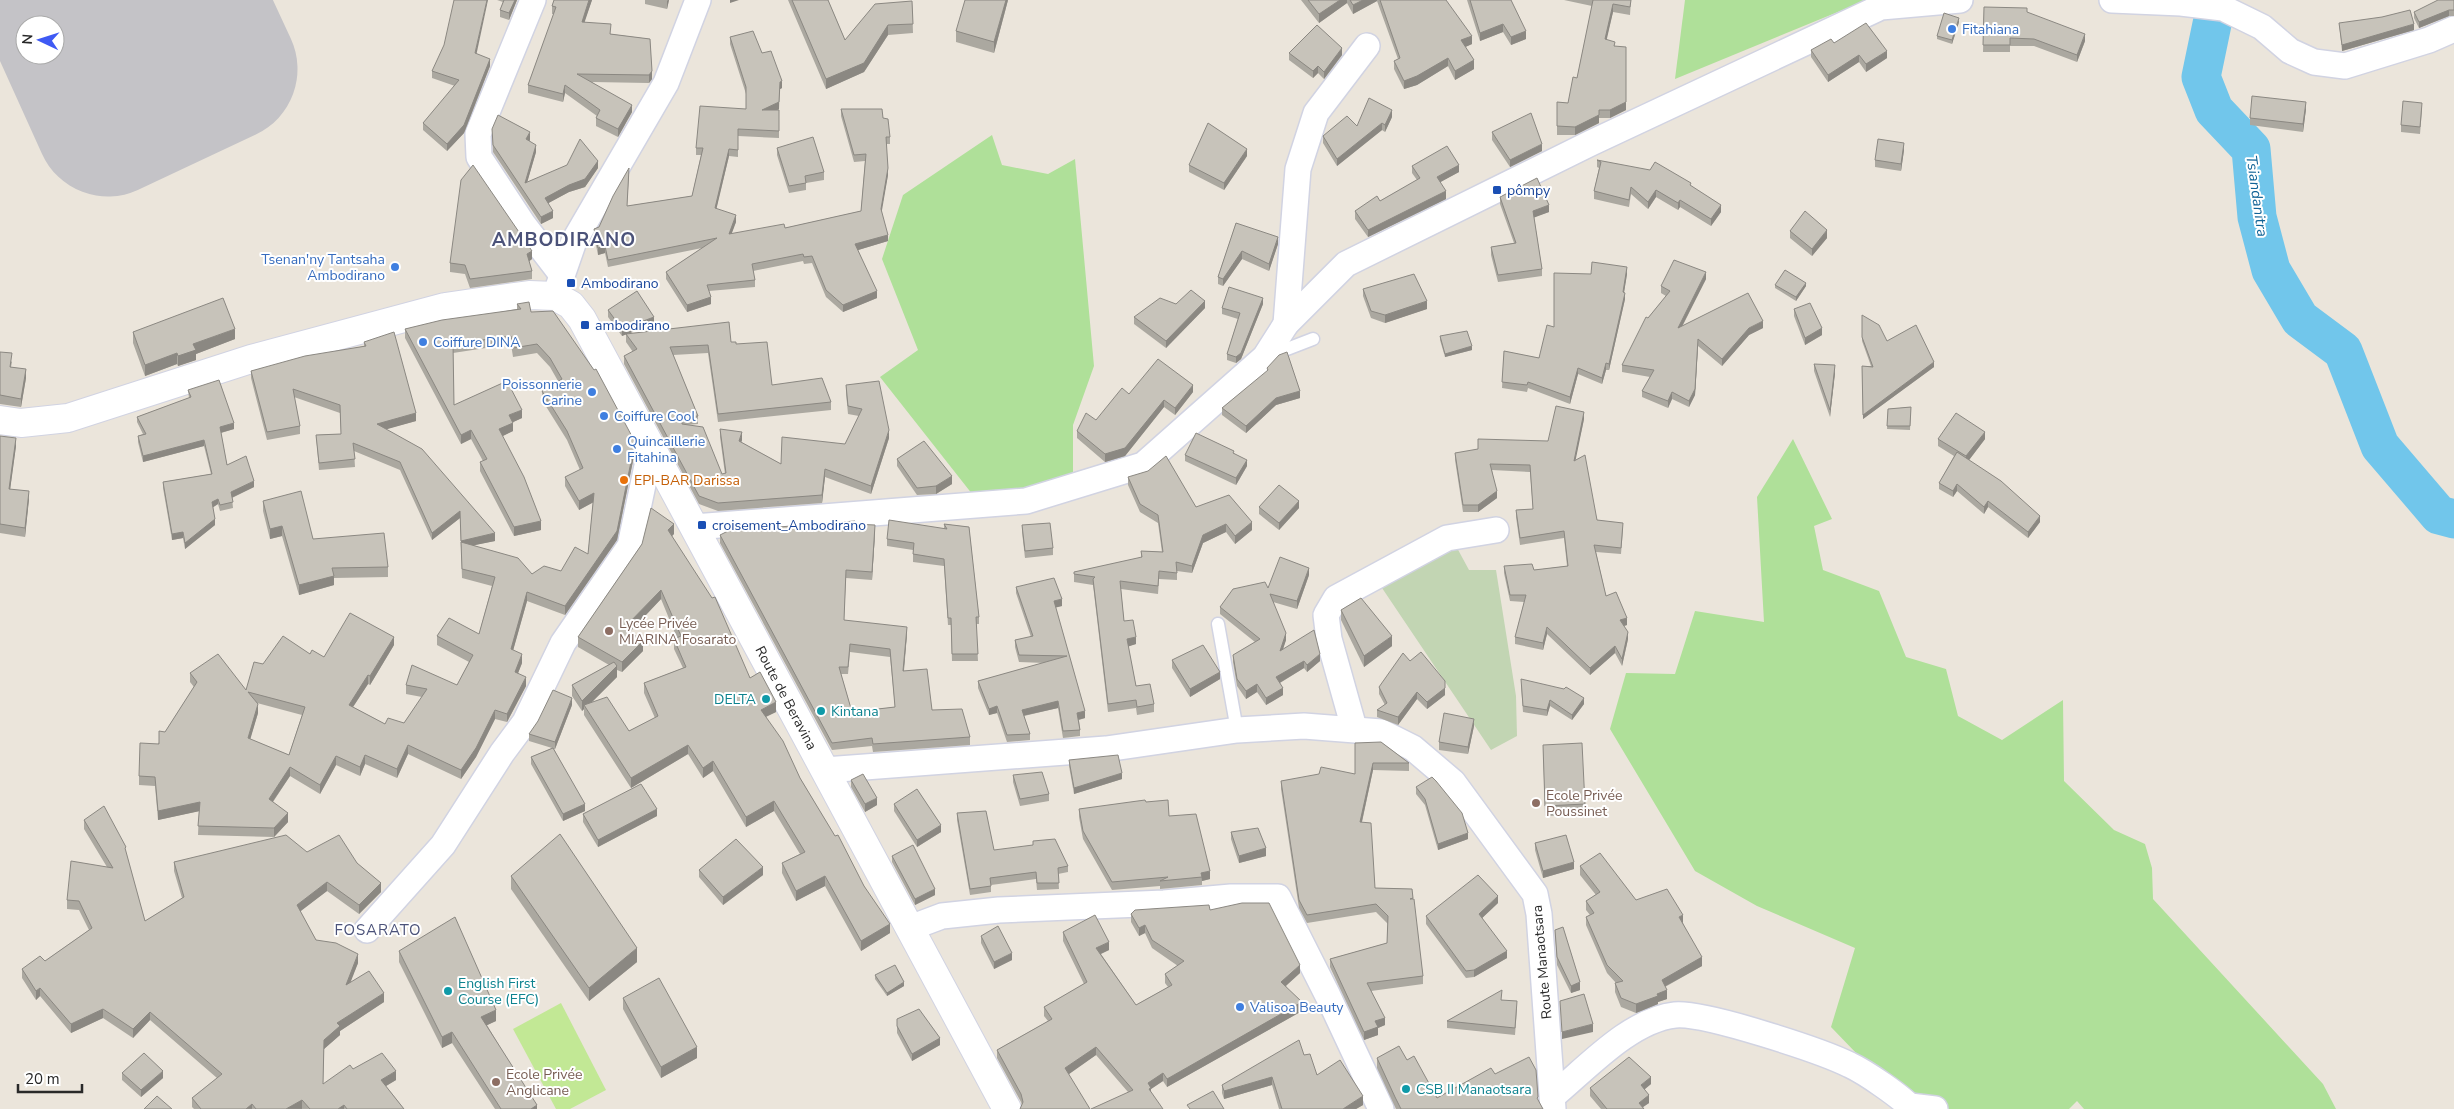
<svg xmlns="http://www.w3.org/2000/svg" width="2454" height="1109" viewBox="0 0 2454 1109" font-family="'Nunito Sans',sans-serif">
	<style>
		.green { fill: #afe099 }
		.cemetery { fill: #c2d5b3 }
		.pitch { fill: #c2e895 }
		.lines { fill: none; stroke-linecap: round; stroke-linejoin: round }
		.river { stroke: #71c6eb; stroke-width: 39 }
		.runway { stroke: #c4c3c7; stroke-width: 145 }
		.lane-casing { stroke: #d1d3e2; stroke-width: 15 }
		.street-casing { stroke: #d1d3e2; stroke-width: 28 }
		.secondary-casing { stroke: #d1d3e2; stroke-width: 30 }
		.lane { stroke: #fff; stroke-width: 12 }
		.street { stroke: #fff; stroke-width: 25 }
		.secondary { stroke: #fff; stroke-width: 28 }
		.wall { fill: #aba8a0; fill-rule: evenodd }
		.shaded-wall { fill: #8b8882 }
		.building { fill: #c7c3ba; stroke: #8b8882; fill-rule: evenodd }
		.shop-dot { fill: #3f7fe0; stroke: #fff; stroke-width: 2 }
		.transit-dot { fill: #1a4fb4; stroke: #fff; stroke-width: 2 }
		.food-dot { fill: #e8710a; stroke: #fff; stroke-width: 2 }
		.education-dot { fill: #8d6e63; stroke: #fff; stroke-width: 2 }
		.culture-dot { fill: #0f9aa8; stroke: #fff; stroke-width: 2 }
		.labels { text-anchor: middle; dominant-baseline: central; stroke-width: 4; stroke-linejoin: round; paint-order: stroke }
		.shop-label { font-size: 14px; fill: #366cbe; stroke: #fff; text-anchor: start }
		.transit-label { font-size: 14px; fill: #164399; stroke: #fff; text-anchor: start }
		.food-label { font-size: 14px; fill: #c56008; stroke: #fff; text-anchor: start }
		.education-label { font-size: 14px; fill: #785e54; stroke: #fff; text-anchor: start }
		.street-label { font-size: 14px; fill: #292929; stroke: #fff }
		.culture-label { font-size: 14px; fill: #0d838f; stroke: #fff; text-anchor: start }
		.water-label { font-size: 15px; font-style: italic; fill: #116396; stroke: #fff }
		.neighbourhood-label { font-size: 15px; letter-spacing: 1px; fill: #4b5279; stroke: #fff }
		.district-label { font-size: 19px; font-weight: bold; letter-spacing: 1px; fill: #4b5279; stroke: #fff }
	</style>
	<rect width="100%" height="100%" fill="#ebe5db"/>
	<g class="green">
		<path d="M 1685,0 L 1867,0 L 1675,79 Z"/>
		<path d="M 992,135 L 1002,165 L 1048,174 L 1075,159 L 1094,366 L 1073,425 L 1073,486 L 980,504 L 880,377 L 918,350 L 882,259 L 903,195 Z"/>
		<path d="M 1793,439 L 1832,519 L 1814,526 L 1823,570 L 1879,591 L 1906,657 L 1946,669 L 1958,716 L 2002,740 L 2063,700 L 2064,781 L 2114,830 L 2145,844 L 2152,868 L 2153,899 L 2323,1084 L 2336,1109 L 2084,1109 L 2077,1101 L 2069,1109 L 1910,1109 L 1831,1027 L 1855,948 L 1757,906 L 1695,871 L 1610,729 L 1626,673 L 1675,674 L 1695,611 L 1764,622 L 1757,497 Z"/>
	</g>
	<path class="cemetery" d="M 1456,546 L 1469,570 L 1496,570 L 1516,696 L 1517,736 L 1491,750 L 1378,582 Z"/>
	<path class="pitch" d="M 561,1003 L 606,1090 L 570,1109 L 556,1109 L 513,1029 Z"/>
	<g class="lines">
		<path class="river" d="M 2217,0 L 2201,77 L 2214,110 L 2251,149 L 2257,217 L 2271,270 L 2300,319 L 2343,351 L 2380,446 L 2439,515 L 2454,519"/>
		<path class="runway" d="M 52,0 L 108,124 L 225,69 L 193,0"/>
		<g class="lane-casing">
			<g id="lane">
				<path d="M 1269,356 L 1313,339"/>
				<path d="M 1218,624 L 1237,730"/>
			</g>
		</g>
		<g class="street-casing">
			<g id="street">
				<path d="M 533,0 L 478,134 L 479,157 L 523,224 L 562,275"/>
				<path d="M 2112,0 L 2181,3 L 2223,8 L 2262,27 L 2290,51 L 2314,62 L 2345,66 L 2429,40 L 2454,29"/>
				<path d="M 555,296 L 574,241 L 666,83 L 698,0"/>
				<path d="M 1286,324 L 1298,169 L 1316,113 L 1367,46"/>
				<path d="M 694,527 L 1026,501 L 1143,465 L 1265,357 L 1286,324 L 1346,264 L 1591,143 L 1881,7 L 1960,0"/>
				<path d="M 1354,728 L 1329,639 L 1326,615 L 1336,598 L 1447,538 L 1496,530"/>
				<path d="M 825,770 L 1106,749 L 1237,730 L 1304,726 L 1381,732 L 1413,748 L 1453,782 L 1535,894 L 1539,914 L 1553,1109"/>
				<path d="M 910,928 L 942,916 L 999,910 L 1164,903 L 1231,897 L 1278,897 L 1328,996 L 1381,1109"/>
				<path d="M 367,930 L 443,845 L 502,753 L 525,722 L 563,643 L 630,546 L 651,447"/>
				<path d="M 1553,1096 C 1587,1068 1630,1020 1675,1015 C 1704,1012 1822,1051 1850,1065 C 1865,1072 1902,1097 1912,1109"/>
				<path d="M 1910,1106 L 1935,1109"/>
			</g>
		</g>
		<g class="secondary-casing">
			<path id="secondary" d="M 0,420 L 21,423 L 68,418 L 251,359 L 445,307 L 529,295 L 555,296 L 571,305 L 582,319 L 1007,1109"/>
		</g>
		<use href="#lane" class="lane"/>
		<use href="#street" class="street"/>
		<use href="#secondary" class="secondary"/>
	</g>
	<g class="wall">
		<path d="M 497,0 L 517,0 L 509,20 L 500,17 L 500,10 L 503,2 Z"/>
		<path d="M 554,0 L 592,0 L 584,22 L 611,34 L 650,39 L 652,79 L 649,83 L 592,82 L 632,112 L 618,137 L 596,126 L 596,118 L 597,116 L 565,93 L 563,102 L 528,93 L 528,85 L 554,14 L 552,14 L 552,6 Z"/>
		<path d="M 645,0 L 669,0 L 667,9 L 645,4 Z"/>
		<path d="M 788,0 L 828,0 L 845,40 L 912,1 L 913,33 L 888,35 L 864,72 L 826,89 Z"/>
		<path d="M 1008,0 L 994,53 L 956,42 L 956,31 Z"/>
		<path d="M 1301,0 L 1446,0 L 1472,44 L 1465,47 L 1474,69 L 1455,80 L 1448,66 L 1417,85 L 1404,89 L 1394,69 L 1394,61 L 1398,59 L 1377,1 L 1353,14 L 1347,3 L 1319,23 Z"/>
		<path d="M 1467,0 L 1511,0 L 1526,39 L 1511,45 L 1503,32 L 1480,41 Z"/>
		<path d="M 1564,0 L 1631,0 L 1630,15 L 1613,12 L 1606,40 L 1615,46 L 1626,110 L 1610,118 L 1599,118 L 1599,123 L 1575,135 L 1557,135 L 1557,102 L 1568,103 L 1577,78 L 1592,6 Z"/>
		<path d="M 2454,0 L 2454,16 L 2449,16 L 2419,28 L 2414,18 L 2414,12 Z"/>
		<path d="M 1984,7 L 2085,41 L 2077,62 L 2034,46 L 2010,46 L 2010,52 L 1983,52 Z"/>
		<path d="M 1959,22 L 1952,44 L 1937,39 L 1937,36 Z"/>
		<path d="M 2339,23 L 2414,30 L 2342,51 Z"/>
		<path d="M 730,37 L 762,53 L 782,88 L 780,89 L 779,109 L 778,110 L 779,110 L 779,138 L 738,136 L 738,157 L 729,156 L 716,209 L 736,222 L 731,234 L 785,228 L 861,211 L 865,161 L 854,162 L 841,116 L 841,109 L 883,118 L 890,137 L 890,144 L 886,144 L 888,175 L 881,212 L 888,241 L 858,250 L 877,298 L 843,312 L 826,297 L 812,263 L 804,264 L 803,261 L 753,271 L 755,280 L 755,287 L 709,291 L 711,304 L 687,312 L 666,279 L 666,272 L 702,248 L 608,267 L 605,253 L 598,255 L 594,236 L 594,229 L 599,227 L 629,175 L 627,206 L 692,196 L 701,155 L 696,155 L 696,148 L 746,109 L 746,94 L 730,44 Z"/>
		<path d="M 1811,50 L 1887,58 L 1866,72 L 1859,62 L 1828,82 L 1811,57 Z"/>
		<path d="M 1289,53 L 1342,55 L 1324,79 L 1318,73 L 1313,78 L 1289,60 Z"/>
		<path d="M 476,54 L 490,66 L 464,133 L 447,151 L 423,130 L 423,123 L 455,86 L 432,78 L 432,71 Z"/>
		<path d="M 2306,109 L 2303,132 L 2250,125 L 2250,118 Z"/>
		<path d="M 2422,110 L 2420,134 L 2401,132 L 2401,125 Z"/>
		<path d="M 1392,117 L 1385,132 L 1382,130 L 1337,166 L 1323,143 L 1323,136 Z"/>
		<path d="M 492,129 L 530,140 L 529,141 L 536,152 L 527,182 L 598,168 L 585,187 L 569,192 L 548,203 L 553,218 L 541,224 L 493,152 Z"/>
		<path d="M 1492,132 L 1542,151 L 1510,167 L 1492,140 Z"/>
		<path d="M 777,148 L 824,172 L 824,180 L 806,183 L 806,190 L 789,193 L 777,155 Z"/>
		<path d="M 1904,150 L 1901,171 L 1875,167 L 1875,160 Z"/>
		<path d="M 1247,156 L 1224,190 L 1189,172 L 1189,165 Z"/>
		<path d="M 1597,160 L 1691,186 L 1721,212 L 1711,226 L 1680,207 L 1678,210 L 1656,197 L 1648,209 L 1631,194 L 1629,207 L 1594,199 L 1594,191 L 1599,168 L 1597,167 Z"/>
		<path d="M 1412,166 L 1459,172 L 1440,182 L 1446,199 L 1368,237 L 1355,219 L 1355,211 L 1380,201 L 1417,180 L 1412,173 Z"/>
		<path d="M 1500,197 L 1549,212 L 1534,217 L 1542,269 L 1542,276 L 1498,282 L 1491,255 L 1491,247 L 1514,243 L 1500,204 Z"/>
		<path d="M 1236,223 L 1278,244 L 1269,271 L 1242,259 L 1223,286 L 1218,284 L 1218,277 Z"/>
		<path d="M 1790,231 L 1827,238 L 1812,256 L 1790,238 Z"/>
		<path d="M 532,259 L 529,261 L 532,271 L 532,279 L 470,288 L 465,274 L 450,272 L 450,263 Z"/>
		<path d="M 1591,274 L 1627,274 L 1624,292 L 1625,299 L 1609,370 L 1606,370 L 1602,384 L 1578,374 L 1570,404 L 1528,388 L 1527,392 L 1502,388 L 1504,351 L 1539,358 L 1554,327 Z"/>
		<path d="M 1706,279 L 1683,325 L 1763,328 L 1749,335 L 1722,366 L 1698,346 L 1695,395 L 1689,407 L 1672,399 L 1668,408 L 1642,397 L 1642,391 L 1650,377 L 1622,372 L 1622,365 L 1648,318 L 1666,296 L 1661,293 L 1661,286 Z"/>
		<path d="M 1775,285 L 1806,286 L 1796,301 L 1775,288 Z"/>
		<path d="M 1363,289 L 1427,309 L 1385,323 L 1371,318 L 1363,296 Z"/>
		<path d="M 517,304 L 531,312 L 635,451 L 617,540 L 565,615 L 527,601 L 513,650 L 522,663 L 518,673 L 526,686 L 507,722 L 495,719 L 476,757 L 461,779 L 408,754 L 397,778 L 365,764 L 360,776 L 336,765 L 320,794 L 290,776 L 273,802 L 288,822 L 274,837 L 198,835 L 199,811 L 158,820 L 155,786 L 139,785 L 139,776 L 165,732 L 194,687 L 190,682 L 190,673 L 246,690 L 263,664 L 310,654 L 324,657 L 394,645 L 370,685 L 368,684 L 353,707 L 385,724 L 404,723 L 422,697 L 406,694 L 406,685 L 457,685 L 469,662 L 437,645 L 437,636 L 479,634 L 492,586 L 462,578 L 460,518 L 432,540 L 400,470 L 354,451 L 355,467 L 319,470 L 316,435 L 341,434 L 340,413 L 294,397 L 300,426 L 300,434 L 267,440 L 251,378 L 251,371 L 364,346 L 364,342 L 416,421 L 386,429 L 495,541 L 474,545 L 532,574 L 561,571 L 588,554 L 593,502 L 579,510 L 565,486 L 565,477 L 580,470 L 567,440 L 542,400 L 542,391 L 558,381 L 550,367 L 537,353 L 513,357 L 511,344 L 453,353 L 454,405 L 522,418 L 513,422 L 513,431 L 502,436 L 541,530 L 514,536 L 480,471 L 480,462 L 483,461 L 471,439 L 461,444 L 405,338 L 405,329 L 517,309 ZM 257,703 L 302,715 L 289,755 L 250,739 L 258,713 Z"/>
		<path d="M 1176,304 L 1205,308 L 1166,348 L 1134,324 L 1134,317 Z"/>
		<path d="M 1263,304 L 1241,359 L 1236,363 L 1227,360 L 1227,354 L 1238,319 L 1222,314 L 1222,308 Z"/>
		<path d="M 1794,309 L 1822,335 L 1805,345 L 1794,316 Z"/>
		<path d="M 608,310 L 654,324 L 627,334 L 731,342 L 736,344 L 772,385 L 831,402 L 831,410 L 718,422 L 708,353 L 673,355 L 698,416 L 698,424 L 686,425 L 722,474 L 725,474 L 720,437 L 720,429 L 742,440 L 741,442 L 781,464 L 845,444 L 859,416 L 848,414 L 846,393 L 846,385 L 889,438 L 871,494 L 825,477 L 822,503 L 718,511 L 699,504 L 624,364 L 624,356 L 633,352 L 626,342 L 626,334 L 622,336 L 608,317 Z"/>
		<path d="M 1862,315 L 1887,341 L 1934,367 L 1863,419 L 1862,366 L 1871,366 L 1862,341 Z"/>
		<path d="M 133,332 L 235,339 L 196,354 L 196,360 L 178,366 L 177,364 L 145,376 L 133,343 Z"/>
		<path d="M 1440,336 L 1472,350 L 1445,357 L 1440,340 Z"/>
		<path d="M 0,352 L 12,362 L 11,367 L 26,378 L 21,407 L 0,404 Z"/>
		<path d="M 1814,364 L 1835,373 L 1830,417 L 1814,371 Z"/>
		<path d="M 1267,368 L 1300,398 L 1276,405 L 1246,433 L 1222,415 L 1222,408 L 1267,372 Z"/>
		<path d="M 188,390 L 234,429 L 221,433 L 227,465 L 254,487 L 232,498 L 233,508 L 220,511 L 218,504 L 213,507 L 215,525 L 185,549 L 183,538 L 172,540 L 163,488 L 163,482 L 211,474 L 204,446 L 143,462 L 138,442 L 138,436 L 143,434 L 137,422 L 137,417 L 189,398 Z"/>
		<path d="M 1193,392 L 1175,415 L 1164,407 L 1125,456 L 1105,462 L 1077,438 L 1077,431 L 1096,420 L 1129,394 Z"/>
		<path d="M 1911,407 L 1910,430 L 1887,429 L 1888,409 Z"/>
		<path d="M 1584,419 L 1575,460 L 1597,520 L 1623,529 L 1621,554 L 1596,552 L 1606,596 L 1627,625 L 1624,626 L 1628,639 L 1622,666 L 1615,653 L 1590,675 L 1547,634 L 1543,650 L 1515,644 L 1515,637 L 1524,602 L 1510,601 L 1504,573 L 1504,566 L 1534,570 L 1567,566 L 1564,538 L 1520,545 L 1516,517 L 1516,510 L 1533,509 L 1530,472 L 1492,470 L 1497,498 L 1478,512 L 1463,512 L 1455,460 L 1455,453 L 1548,441 Z"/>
		<path d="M 0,436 L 16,446 L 10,489 L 29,499 L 25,537 L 0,533 Z"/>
		<path d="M 1938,439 L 1985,439 L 1969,460 L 2040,522 L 2028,538 L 1988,507 L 1984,514 L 1957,491 L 1953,497 L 1939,489 L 1939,483 L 1954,456 L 1938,446 Z"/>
		<path d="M 1234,453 L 1247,466 L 1236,485 L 1185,461 L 1185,455 Z"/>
		<path d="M 897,459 L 952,484 L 936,494 L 917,495 L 897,466 Z"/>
		<path d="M 1128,477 L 1196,507 L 1252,530 L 1235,544 L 1226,532 L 1203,543 L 1192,573 L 1177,571 L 1177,580 L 1159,579 L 1158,594 L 1121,589 L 1124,621 L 1136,644 L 1128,646 L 1136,686 L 1154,704 L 1154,712 L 1137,715 L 1136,708 L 1108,712 L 1093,585 L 1074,582 L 1074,572 L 1141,558 L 1141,551 L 1162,552 L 1158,523 L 1140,512 L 1128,485 Z"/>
		<path d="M 263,501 L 313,539 L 388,567 L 388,577 L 334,578 L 334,585 L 299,595 L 282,536 L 270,539 L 263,511 Z"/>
		<path d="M 1259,507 L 1299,508 L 1279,530 L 1259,514 Z"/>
		<path d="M 855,524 L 875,533 L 872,580 L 846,578 L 844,620 L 907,634 L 904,671 L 932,710 L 970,737 L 970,745 L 873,752 L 872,746 L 832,750 L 720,543 L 720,535 ZM 850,652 L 890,657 L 895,707 L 852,712 L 841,674 L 848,674 Z"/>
		<path d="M 944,524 L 969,527 L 979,617 L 979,624 L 976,624 L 978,661 L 952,661 L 951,625 L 948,625 L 944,566 L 913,562 L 913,550 L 887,546 L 887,539 L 944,528 Z"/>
		<path d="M 1022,525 L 1053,548 L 1053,555 L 1025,558 L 1022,532 Z"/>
		<path d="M 674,534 L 672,536 L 750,678 L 776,712 L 766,717 L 800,778 L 864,886 L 890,933 L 861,951 L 825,886 L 796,901 L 782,873 L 782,863 L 800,854 L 774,811 L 746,827 L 713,771 L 703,778 L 688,754 L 631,788 L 584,715 L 584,709 L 582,711 L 572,696 L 572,685 L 609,665 L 578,647 L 578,637 L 642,544 ZM 661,599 L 677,638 L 674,639 L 674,649 L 683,668 L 644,683 L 644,693 L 655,718 L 629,731 L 591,703 L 617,677 L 617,670 L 622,672 L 643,651 L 630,632 Z"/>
		<path d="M 1309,575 L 1297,609 L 1273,602 L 1286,640 L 1283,649 L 1320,661 L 1307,672 L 1304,668 L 1280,683 L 1283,695 L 1266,705 L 1257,692 L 1246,699 L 1237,686 L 1233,662 L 1233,655 L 1255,642 L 1220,614 L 1220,607 L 1268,588 Z"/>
		<path d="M 1016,587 L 1062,606 L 1055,607 L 1085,718 L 1079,720 L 1080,730 L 1080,736 L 1063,738 L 1058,708 L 1024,716 L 1030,734 L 1030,740 L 1007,742 L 997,713 L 989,715 L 978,688 L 978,681 L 1045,663 L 1019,662 L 1015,647 L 1015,640 L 1031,637 L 1016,593 Z"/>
		<path d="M 1341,610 L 1392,646 L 1364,667 L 1341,620 Z"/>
		<path d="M 1172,660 L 1220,679 L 1190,697 L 1172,668 Z"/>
		<path d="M 1410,661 L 1445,695 L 1427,709 L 1417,699 L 1398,725 L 1377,717 L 1377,710 L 1385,705 L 1379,694 L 1379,687 Z"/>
		<path d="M 1521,685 L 1584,704 L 1572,720 L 1550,706 L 1547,716 L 1523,712 Z"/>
		<path d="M 572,705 L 555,749 L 554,749 L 585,811 L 563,821 L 531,764 L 531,757 L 552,748 L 529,741 L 529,734 Z"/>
		<path d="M 1474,726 L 1468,754 L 1439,750 L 1439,742 Z"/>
		<path d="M 1381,742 L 1409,763 L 1409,771 L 1373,770 L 1362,822 L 1375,888 L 1412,889 L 1413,899 L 1423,976 L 1423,984 L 1371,991 L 1385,1025 L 1378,1028 L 1378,1035 L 1364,1040 L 1330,967 L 1330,959 L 1387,943 L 1388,924 L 1376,912 L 1307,923 L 1299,908 L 1281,789 L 1281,781 L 1355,774 Z"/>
		<path d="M 1543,745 L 1585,804 L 1585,815 L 1545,816 Z"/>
		<path d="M 1069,760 L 1122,779 L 1074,794 L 1069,766 Z"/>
		<path d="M 1013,775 L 1049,794 L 1049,801 L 1020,806 L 1013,782 Z"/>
		<path d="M 851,780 L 877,805 L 865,812 L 851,787 Z"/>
		<path d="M 1416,787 L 1468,839 L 1438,850 L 1425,805 L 1416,794 Z"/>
		<path d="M 1146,802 L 1169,816 L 1210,879 L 1202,881 L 1202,885 L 1160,889 L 1160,886 L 1112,890 L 1083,839 L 1079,817 L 1079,809 Z"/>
		<path d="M 894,804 L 941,832 L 917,847 L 894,811 Z"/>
		<path d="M 957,813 L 994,850 L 1068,866 L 1068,872 L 1058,874 L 1059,889 L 1037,890 L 1036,879 L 991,885 L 991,892 L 970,895 L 957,820 Z"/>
		<path d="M 583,814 L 657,816 L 598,847 L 583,822 Z"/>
		<path d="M 84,820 L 126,854 L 145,921 L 182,898 L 174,871 L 174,862 L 307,852 L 357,863 L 381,892 L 359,914 L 327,891 L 300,911 L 316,940 L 358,963 L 350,982 L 384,1002 L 340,1031 L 340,1035 L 324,1049 L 323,1084 L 353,1069 L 396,1080 L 386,1086 L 404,1109 L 194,1109 L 192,1107 L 192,1098 L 217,1078 L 150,1020 L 133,1038 L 103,1018 L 71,1033 L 40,996 L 36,1000 L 22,978 L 22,969 L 45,961 L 89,930 L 79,910 L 67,909 L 67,900 L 107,867 L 84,829 Z"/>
		<path d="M 1231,832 L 1266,856 L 1239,863 L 1231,839 Z"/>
		<path d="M 1535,843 L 1574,869 L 1543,878 L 1535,850 Z"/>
		<path d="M 892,856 L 935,895 L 915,905 L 892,862 Z"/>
		<path d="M 1580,866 L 1636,900 L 1683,923 L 1702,966 L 1665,987 L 1667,999 L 1658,1002 L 1658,1004 L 1636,1013 L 1621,1007 L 1615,992 L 1615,983 L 1616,983 L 1607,973 L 1586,925 L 1586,917 L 1590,915 L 1586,910 L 1586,901 L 1596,895 L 1580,875 Z"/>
		<path d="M 699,870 L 763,875 L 723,905 L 699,877 Z"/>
		<path d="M 511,876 L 637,962 L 589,1001 L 511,889 Z"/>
		<path d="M 1498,903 L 1482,918 L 1507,958 L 1474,977 L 1466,978 L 1426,924 L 1426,916 Z"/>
		<path d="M 1210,910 L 1300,973 L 1286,986 L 1302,1011 L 1167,1087 L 1163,1081 L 1151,1089 L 1128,1092 L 1096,1055 L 1022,1105 L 1021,1102 L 997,1058 L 997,1050 L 1048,1021 L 1044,1016 L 1044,1007 L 1084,984 L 1063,941 L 1063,932 L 1109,950 L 1101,954 L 1136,1005 L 1168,987 L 1165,983 L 1165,974 L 1178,966 L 1152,948 L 1145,933 L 1139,936 L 1131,922 L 1131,914 Z"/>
		<path d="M 1555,930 L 1580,990 L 1571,993 L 1557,965 Z"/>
		<path d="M 981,936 L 1012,960 L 994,969 L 981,943 Z"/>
		<path d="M 399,951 L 496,1021 L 487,1025 L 537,1109 L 495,1109 L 452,1043 L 442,1048 L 399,962 Z"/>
		<path d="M 875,975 L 904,986 L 887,996 L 875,979 Z"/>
		<path d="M 623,998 L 697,1058 L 661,1078 L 623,1009 Z"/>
		<path d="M 1502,1000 L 1517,1009 L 1515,1035 L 1447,1028 L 1447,1021 Z"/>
		<path d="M 897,1019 L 940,1045 L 912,1061 L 897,1033 Z"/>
		<path d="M 1304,1055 L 1317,1075 L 1363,1105 L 1356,1109 L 1279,1109 L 1272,1085 L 1224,1099 L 1222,1093 L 1222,1085 Z"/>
		<path d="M 1377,1058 L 1407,1060 L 1437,1098 L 1495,1074 L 1538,1101 L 1543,1109 L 1396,1109 L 1377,1068 Z"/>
		<path d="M 122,1073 L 163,1078 L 141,1097 L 122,1080 Z"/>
		<path d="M 1651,1084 L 1644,1090 L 1649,1103 L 1643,1107 L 1644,1109 L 1601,1109 L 1590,1096 L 1590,1088 Z"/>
	</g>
	<g class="shaded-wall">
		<path d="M 487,0 L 488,0 L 475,61 L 475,53 Z"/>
		<path d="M 515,0 L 517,0 L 509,20 L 509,13 Z"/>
		<path d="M 589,0 L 592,0 L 582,30 L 582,22 Z"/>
		<path d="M 668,0 L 669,0 L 667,9 L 667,1 Z"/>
		<path d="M 730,0 L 739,0 L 730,3 Z"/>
		<path d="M 1006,0 L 1008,0 L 994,53 L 994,42 Z"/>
		<path d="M 1340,0 L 1347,0 L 1347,3 L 1319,23 L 1319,14 Z"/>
		<path d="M 1363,0 L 1377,0 L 1377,1 L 1353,14 L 1353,5 Z"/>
		<path d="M 1613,4 L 1613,12 L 1605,47 L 1605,39 Z"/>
		<path d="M 2449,10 L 2449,16 L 2419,28 L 2419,22 Z"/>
		<path d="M 1959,18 L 1959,22 L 1952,44 L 1952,40 Z"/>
		<path d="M 1503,24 L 1503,32 L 1480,41 L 1480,33 Z"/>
		<path d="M 2414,24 L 2414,30 L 2342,51 L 2342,45 Z"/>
		<path d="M 888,25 L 888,35 L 864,72 L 826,89 L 826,79 Z"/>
		<path d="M 1526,31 L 1526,39 L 1511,45 L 1511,37 Z"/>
		<path d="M 2085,34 L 2085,41 L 2077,62 L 2077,55 Z"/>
		<path d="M 1472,36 L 1472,44 L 1461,49 L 1461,40 Z"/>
		<path d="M 1342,48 L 1342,55 L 1324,79 L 1324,72 Z"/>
		<path d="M 1887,51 L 1887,58 L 1866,72 L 1866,64 Z"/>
		<path d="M 1859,55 L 1859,62 L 1828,82 L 1828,75 Z"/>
		<path d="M 1448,58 L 1448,66 L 1417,85 L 1404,89 L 1404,81 Z"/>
		<path d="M 490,59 L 490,66 L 464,133 L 447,151 L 447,144 Z"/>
		<path d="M 1474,60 L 1474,69 L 1455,80 L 1455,71 Z"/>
		<path d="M 1318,66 L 1318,73 L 1313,78 L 1313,71 Z"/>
		<path d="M 652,71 L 652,79 L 649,83 L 649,75 Z"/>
		<path d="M 782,81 L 782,88 L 780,89 L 780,82 Z"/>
		<path d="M 565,85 L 565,93 L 563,102 L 563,94 Z"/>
		<path d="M 779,102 L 779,109 L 762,117 L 762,110 Z"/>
		<path d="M 1626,102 L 1626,110 L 1610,118 L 1610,110 Z"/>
		<path d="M 2306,102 L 2306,109 L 2303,132 L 2303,124 Z"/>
		<path d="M 632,105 L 632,112 L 618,137 L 618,129 Z"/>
		<path d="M 1392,110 L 1392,117 L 1385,132 L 1385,125 Z"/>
		<path d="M 1599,110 L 1599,123 L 1575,135 L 1575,127 Z"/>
		<path d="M 1382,123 L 1382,130 L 1337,166 L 1337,159 Z"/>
		<path d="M 530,132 L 530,140 L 526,147 L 526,139 Z"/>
		<path d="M 1904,143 L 1904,150 L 1901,171 L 1901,164 Z"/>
		<path d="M 1542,144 L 1542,151 L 1510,167 L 1510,160 Z"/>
		<path d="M 536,145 L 536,152 L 525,190 L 525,183 Z"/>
		<path d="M 729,149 L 729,156 L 715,215 L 715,208 Z"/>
		<path d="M 1247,149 L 1247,156 L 1224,190 L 1224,183 Z"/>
		<path d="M 598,161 L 598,168 L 585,187 L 569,192 L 545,205 L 545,198 Z"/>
		<path d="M 1459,165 L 1459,172 L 1437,184 L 1437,177 Z"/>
		<path d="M 888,168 L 888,175 L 881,216 L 881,209 Z"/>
		<path d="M 1656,190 L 1656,197 L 1648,209 L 1648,202 Z"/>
		<path d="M 1446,191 L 1446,199 L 1368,237 L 1368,230 Z"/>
		<path d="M 1680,200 L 1680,207 L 1678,210 L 1678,203 Z"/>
		<path d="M 1549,205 L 1549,212 L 1533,218 L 1533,211 Z"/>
		<path d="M 1721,205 L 1721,212 L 1711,226 L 1711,219 Z"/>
		<path d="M 553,211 L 553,218 L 541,224 L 541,217 Z"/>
		<path d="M 736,215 L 736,222 L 729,241 L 729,234 Z"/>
		<path d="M 1827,230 L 1827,238 L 1812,256 L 1812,249 Z"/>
		<path d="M 888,235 L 888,241 L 855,251 L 855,244 Z"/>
		<path d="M 1278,237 L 1278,244 L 1269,271 L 1269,264 Z"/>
		<path d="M 605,246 L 605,253 L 598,255 L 598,248 Z"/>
		<path d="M 532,251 L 532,259 L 527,263 L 527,254 Z"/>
		<path d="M 1242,251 L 1242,259 L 1223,286 L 1223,279 Z"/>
		<path d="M 1627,267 L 1627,274 L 1623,299 L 1623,292 Z"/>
		<path d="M 1706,272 L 1706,279 L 1678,334 L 1678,328 Z"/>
		<path d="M 1806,283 L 1806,286 L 1796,301 L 1796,297 Z"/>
		<path d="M 877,291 L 877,298 L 843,312 L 843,305 Z"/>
		<path d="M 1625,293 L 1625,299 L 1609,370 L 1609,364 Z"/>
		<path d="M 711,297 L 711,304 L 687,312 L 687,305 Z"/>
		<path d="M 1263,298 L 1263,304 L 1241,359 L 1236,363 L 1236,357 Z"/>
		<path d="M 1205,301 L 1205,308 L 1166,348 L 1166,341 Z"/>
		<path d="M 1427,301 L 1427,309 L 1385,323 L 1385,315 Z"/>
		<path d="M 654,317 L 654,324 L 622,336 L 622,329 Z"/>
		<path d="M 1763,321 L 1763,328 L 1749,335 L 1722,366 L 1722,359 L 1749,328 Z"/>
		<path d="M 1822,328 L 1822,335 L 1805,345 L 1805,338 Z"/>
		<path d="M 235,329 L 235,339 L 196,354 L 196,360 L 178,366 L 178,356 L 193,344 Z"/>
		<path d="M 1472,346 L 1472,350 L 1445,357 L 1445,354 Z"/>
		<path d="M 1698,346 L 1695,395 L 1689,407 L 1689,401 Z"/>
		<path d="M 177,353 L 177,364 L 145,376 L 145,365 Z"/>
		<path d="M 1934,362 L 1934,367 L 1863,419 L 1863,415 Z"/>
		<path d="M 1606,363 L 1606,370 L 1602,384 L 1602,378 Z"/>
		<path d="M 1835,365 L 1835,373 L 1830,417 L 1830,410 Z"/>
		<path d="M 1578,368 L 1578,374 L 1570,404 L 1570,397 Z"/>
		<path d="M 26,369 L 26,378 L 21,407 L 21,399 Z"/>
		<path d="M 1193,385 L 1193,392 L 1175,415 L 1175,408 Z"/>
		<path d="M 1300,391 L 1300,398 L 1276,405 L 1246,433 L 1246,426 L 1276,398 Z"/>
		<path d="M 1672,392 L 1672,399 L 1668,408 L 1668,401 Z"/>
		<path d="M 1164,400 L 1164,407 L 1125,456 L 1105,462 L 1105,454 Z"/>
		<path d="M 522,410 L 522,418 L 509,424 L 509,415 Z"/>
		<path d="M 1584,412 L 1584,419 L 1574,468 L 1574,461 Z"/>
		<path d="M 416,413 L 416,421 L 377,432 L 377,424 Z"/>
		<path d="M 234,423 L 234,429 L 220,433 L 220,427 Z"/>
		<path d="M 513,423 L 513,431 L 499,438 L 499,429 Z"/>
		<path d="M 471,430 L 471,439 L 461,444 L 461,435 Z"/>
		<path d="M 889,430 L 889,438 L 871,494 L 871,486 Z"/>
		<path d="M 742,432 L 742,440 L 739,449 L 739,441 Z"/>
		<path d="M 1985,432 L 1985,439 L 1966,464 L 1966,456 Z"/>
		<path d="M 16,438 L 16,446 L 9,498 L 9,489 Z"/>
		<path d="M 204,440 L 204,446 L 143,462 L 143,456 Z"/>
		<path d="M 635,442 L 635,451 L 617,540 L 565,615 L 565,606 L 617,531 Z"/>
		<path d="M 1247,460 L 1247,466 L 1236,485 L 1236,478 Z"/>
		<path d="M 825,469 L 825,477 L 822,503 L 822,495 Z"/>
		<path d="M 952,476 L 952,484 L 936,494 L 936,486 Z"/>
		<path d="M 254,481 L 254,487 L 231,498 L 231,492 Z"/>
		<path d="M 1957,484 L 1957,491 L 1953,497 L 1953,491 Z"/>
		<path d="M 29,491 L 29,499 L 25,537 L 25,528 Z"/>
		<path d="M 1497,491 L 1497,498 L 1478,512 L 1478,505 Z"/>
		<path d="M 594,493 L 594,502 L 579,510 L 579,501 Z"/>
		<path d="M 218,499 L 218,504 L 212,508 L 212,502 Z"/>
		<path d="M 1299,501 L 1299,508 L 1279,530 L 1279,523 Z"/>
		<path d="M 1988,501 L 1988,507 L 1984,514 L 1984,507 Z"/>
		<path d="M 460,511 L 460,518 L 432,540 L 432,533 Z"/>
		<path d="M 2040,516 L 2040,522 L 2028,538 L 2028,532 Z"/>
		<path d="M 215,519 L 215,525 L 185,549 L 185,543 Z"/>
		<path d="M 541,521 L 541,530 L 514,536 L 514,527 Z"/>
		<path d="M 1252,522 L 1252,530 L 1235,544 L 1235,536 Z"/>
		<path d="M 674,524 L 674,534 L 668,540 L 668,530 Z"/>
		<path d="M 1226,524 L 1226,532 L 1203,543 L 1192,573 L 1192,566 L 1203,535 Z"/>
		<path d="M 875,525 L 875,533 L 872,580 L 872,572 Z"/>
		<path d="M 282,526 L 282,536 L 270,539 L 270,529 Z"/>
		<path d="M 183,532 L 183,538 L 172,540 L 172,534 Z"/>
		<path d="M 495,533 L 495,541 L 461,548 L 461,542 L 461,548 L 461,541 Z"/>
		<path d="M 1309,568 L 1309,575 L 1297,609 L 1297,601 Z"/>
		<path d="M 334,576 L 334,585 L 299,595 L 299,585 Z"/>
		<path d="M 661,590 L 661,599 L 624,638 L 624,628 Z"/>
		<path d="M 527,592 L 527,601 L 511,658 L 511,649 Z"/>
		<path d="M 1062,599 L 1062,606 L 1054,608 L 1054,601 Z"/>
		<path d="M 1627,618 L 1627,625 L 1620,627 L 1620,620 Z"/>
		<path d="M 907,627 L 907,634 L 903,679 L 903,671 Z"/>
		<path d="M 1547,627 L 1547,634 L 1543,650 L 1543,643 Z"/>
		<path d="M 1628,632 L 1628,639 L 1622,666 L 1622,659 Z"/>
		<path d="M 1286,633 L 1286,640 L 1280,658 L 1280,651 Z"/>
		<path d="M 1392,636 L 1392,646 L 1364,667 L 1364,656 Z"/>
		<path d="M 394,637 L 394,645 L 370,685 L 370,676 Z"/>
		<path d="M 1136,637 L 1136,644 L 1127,647 L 1127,639 Z"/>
		<path d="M 643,641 L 643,651 L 622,672 L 622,662 Z"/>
		<path d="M 1615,646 L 1615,653 L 1590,675 L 1590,668 Z"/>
		<path d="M 522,654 L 522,663 L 515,681 L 515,672 Z"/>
		<path d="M 1320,654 L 1320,661 L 1307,672 L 1307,665 Z"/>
		<path d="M 1304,661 L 1304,668 L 1276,685 L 1276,677 Z"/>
		<path d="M 617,666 L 617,677 L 586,708 L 584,705 L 584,709 L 582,711 L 582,701 Z"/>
		<path d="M 1220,672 L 1220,679 L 1190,697 L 1190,689 Z"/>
		<path d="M 368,675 L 368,684 L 349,713 L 349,705 Z"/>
		<path d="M 526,677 L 526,686 L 507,722 L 507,714 Z"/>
		<path d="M 1257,684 L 1257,692 L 1246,699 L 1246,691 Z"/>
		<path d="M 1283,688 L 1283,695 L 1266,705 L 1266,698 Z"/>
		<path d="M 1445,688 L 1445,695 L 1427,709 L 1427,702 Z"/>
		<path d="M 1417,692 L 1417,699 L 1398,725 L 1398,717 Z"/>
		<path d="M 572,698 L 572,705 L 555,749 L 555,742 Z"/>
		<path d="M 1584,698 L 1584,704 L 1572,720 L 1572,715 Z"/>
		<path d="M 1550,700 L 1550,706 L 1547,716 L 1547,710 Z"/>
		<path d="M 1058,701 L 1058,708 L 1022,716 L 1022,710 Z"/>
		<path d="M 776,702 L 776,712 L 761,719 L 761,710 Z"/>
		<path d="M 258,704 L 258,713 L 248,747 L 248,738 Z"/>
		<path d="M 997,706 L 997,713 L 989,715 L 989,709 Z"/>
		<path d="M 495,710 L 495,719 L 476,757 L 461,779 L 461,770 Z"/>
		<path d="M 1085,711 L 1085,718 L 1077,720 L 1077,713 Z"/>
		<path d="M 1474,719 L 1474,726 L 1468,754 L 1468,747 Z"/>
		<path d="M 408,745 L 408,754 L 397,778 L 397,769 Z"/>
		<path d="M 688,745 L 688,754 L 631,788 L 631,778 Z"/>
		<path d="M 365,755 L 365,764 L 360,776 L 360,767 Z"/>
		<path d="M 336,756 L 336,765 L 320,794 L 320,785 Z"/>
		<path d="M 713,761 L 713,771 L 703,778 L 703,768 Z"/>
		<path d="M 1373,763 L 1373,770 L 1360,830 L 1360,822 Z"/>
		<path d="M 290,767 L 290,776 L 269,807 L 269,799 Z"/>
		<path d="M 1122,773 L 1122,779 L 1074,794 L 1074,788 Z"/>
		<path d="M 877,798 L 877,805 L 865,812 L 865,804 Z"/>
		<path d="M 774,801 L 774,811 L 746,827 L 746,817 Z"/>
		<path d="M 200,802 L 200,811 L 158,820 L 158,811 Z"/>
		<path d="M 585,804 L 585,811 L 563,821 L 563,814 Z"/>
		<path d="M 657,809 L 657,816 L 598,847 L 598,840 Z"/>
		<path d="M 288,813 L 288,822 L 274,837 L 274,828 Z"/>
		<path d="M 941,825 L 941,832 L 917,847 L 917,840 Z"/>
		<path d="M 1468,833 L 1468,839 L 1438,850 L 1438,844 Z"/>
		<path d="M 1266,848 L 1266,856 L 1239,863 L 1239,856 Z"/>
		<path d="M 1574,862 L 1574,869 L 1543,878 L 1543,871 Z"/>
		<path d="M 763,867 L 763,875 L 723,905 L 723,897 Z"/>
		<path d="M 1210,871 L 1210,879 L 1202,881 L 1201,873 Z"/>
		<path d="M 825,876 L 825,886 L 796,901 L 796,891 Z"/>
		<path d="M 327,882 L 327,891 L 297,914 L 297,905 Z"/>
		<path d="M 381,883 L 381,892 L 359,914 L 359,905 Z"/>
		<path d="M 935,889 L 935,895 L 915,905 L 915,899 Z"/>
		<path d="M 1498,896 L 1498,903 L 1479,921 L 1479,914 Z"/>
		<path d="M 1683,915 L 1683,924 L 1679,917 Z"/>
		<path d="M 890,924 L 890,933 L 861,951 L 861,941 Z"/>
		<path d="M 1145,925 L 1145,933 L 1139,936 L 1139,928 Z"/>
		<path d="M 1109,942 L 1109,950 L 1096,956 L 1096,948 Z"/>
		<path d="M 637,948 L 637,962 L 589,1001 L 589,988 Z"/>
		<path d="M 1507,951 L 1507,958 L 1474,977 L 1474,970 Z"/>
		<path d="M 1012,953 L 1012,960 L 994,969 L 994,962 Z"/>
		<path d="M 358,954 L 358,963 L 346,994 L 346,985 Z"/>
		<path d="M 1702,957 L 1702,966 L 1662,988 L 1662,980 Z"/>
		<path d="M 1300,965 L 1300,973 L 1281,990 L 1281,982 Z"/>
		<path d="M 904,982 L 904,986 L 887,996 L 887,993 Z"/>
		<path d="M 1580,982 L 1580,990 L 1571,993 L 1571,986 Z"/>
		<path d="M 40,988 L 40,996 L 36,1000 L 36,991 Z"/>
		<path d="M 1667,990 L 1667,999 L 1658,1002 L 1658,1004 L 1636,1013 L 1636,1004 L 1657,994 Z"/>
		<path d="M 384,993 L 384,1002 L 340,1031 L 340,1035 L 324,1049 L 324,1040 L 337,1023 Z"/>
		<path d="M 1302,1002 L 1302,1011 L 1167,1087 L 1167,1079 Z"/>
		<path d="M 103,1009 L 103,1018 L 71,1033 L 71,1024 Z"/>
		<path d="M 496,1010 L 496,1021 L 481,1028 L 481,1017 Z"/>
		<path d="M 150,1012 L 150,1020 L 133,1038 L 133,1029 Z"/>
		<path d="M 1385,1018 L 1385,1025 L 1378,1028 L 1378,1035 L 1364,1040 L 1364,1032 L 1375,1021 Z"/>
		<path d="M 1593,1024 L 1593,1032 L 1562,1039 L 1562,1032 Z"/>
		<path d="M 452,1032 L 452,1043 L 442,1048 L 442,1037 Z"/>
		<path d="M 940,1038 L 940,1045 L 912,1061 L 912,1054 Z"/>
		<path d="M 697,1047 L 697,1058 L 661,1078 L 661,1067 Z"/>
		<path d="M 1096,1047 L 1096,1055 L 1065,1077 L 1065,1068 Z"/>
		<path d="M 163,1071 L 163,1078 L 141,1097 L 141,1090 Z"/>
		<path d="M 396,1071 L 396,1080 L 381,1089 L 381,1080 Z"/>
		<path d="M 1163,1073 L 1163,1081 L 1151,1089 L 1151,1096 L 1149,1097 L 1148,1083 Z"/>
		<path d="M 1272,1077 L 1272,1085 L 1224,1099 L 1224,1091 Z"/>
		<path d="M 1651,1077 L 1651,1084 L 1641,1092 L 1641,1085 Z"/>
		<path d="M 1649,1095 L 1649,1103 L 1640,1109 L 1639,1103 Z"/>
		<path d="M 1363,1096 L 1363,1105 L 1356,1109 L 1343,1109 Z"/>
		<path d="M 302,1100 L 302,1109 L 286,1109 Z"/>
		<path d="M 252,1104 L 252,1109 L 246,1109 Z"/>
		<path d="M 344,1105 L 344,1109 L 338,1109 Z"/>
		<path d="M 537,1105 L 537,1109 L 531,1109 Z"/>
	</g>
	<g class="building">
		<path d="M 454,0 L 487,0 L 475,53 L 490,59 L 464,125 L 447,144 L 423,123 L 459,80 L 432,71 L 444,45 Z"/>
		<path d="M 504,0 L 515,0 L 509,13 L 500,10 Z"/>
		<path d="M 554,0 L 589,0 L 582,22 L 611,24 L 610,34 L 650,39 L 652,71 L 649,75 L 577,74 L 632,105 L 618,129 L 596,118 L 600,110 L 565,85 L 563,94 L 528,85 L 556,7 L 552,6 Z"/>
		<path d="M 792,0 L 828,0 L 845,40 L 875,4 L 912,1 L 913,24 L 888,25 L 864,63 L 826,79 Z"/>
		<path d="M 965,0 L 1006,0 L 994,42 L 956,31 Z"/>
		<path d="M 1308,0 L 1340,0 L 1319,14 Z"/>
		<path d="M 1350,0 L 1363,0 L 1353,5 Z"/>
		<path d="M 1380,0 L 1446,0 L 1472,36 L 1461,40 L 1474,60 L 1455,71 L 1448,58 L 1417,76 L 1404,81 L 1394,61 L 1400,58 Z"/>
		<path d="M 1470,0 L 1511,0 L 1526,31 L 1511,37 L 1503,24 L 1480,33 Z"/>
		<path d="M 1593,0 L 1631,0 L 1630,7 L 1613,4 L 1605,39 L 1615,42 L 1614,46 L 1626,47 L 1626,102 L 1610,110 L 1599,110 L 1599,115 L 1575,127 L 1557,126 L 1557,102 L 1568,103 L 1573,77 L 1577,78 Z"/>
		<path d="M 2438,0 L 2454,0 L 2454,10 L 2449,10 L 2419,22 L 2414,12 Z"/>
		<path d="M 1984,7 L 2027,8 L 2027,12 L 2085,34 L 2077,55 L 2034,39 L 2010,38 L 2010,45 L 1983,45 Z"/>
		<path d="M 2410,10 L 2414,24 L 2342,45 L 2339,23 L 2382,17 Z"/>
		<path d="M 1944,13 L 1959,18 L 1952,40 L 1937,36 Z"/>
		<path d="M 1866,23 L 1887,51 L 1866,64 L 1859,55 L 1828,75 L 1811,50 L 1831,39 L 1834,43 Z"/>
		<path d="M 1317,25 L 1342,48 L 1324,72 L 1318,66 L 1313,71 L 1289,53 Z"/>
		<path d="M 753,31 L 762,53 L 771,51 L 782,81 L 780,82 L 779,102 L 762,110 L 779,110 L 779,131 L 738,129 L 738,150 L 729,149 L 715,208 L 736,215 L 729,234 L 784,224 L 785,228 L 861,211 L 866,154 L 854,155 L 841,109 L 882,109 L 883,118 L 888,119 L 890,137 L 886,137 L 888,168 L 881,209 L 888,235 L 855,244 L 877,291 L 843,305 L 826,290 L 812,256 L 804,257 L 803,254 L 752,264 L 755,280 L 707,285 L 711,297 L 687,305 L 666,272 L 717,238 L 608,260 L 605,246 L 598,248 L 594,229 L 599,227 L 613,196 L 629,168 L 627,206 L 692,196 L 703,148 L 696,148 L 700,106 L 746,109 L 746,87 L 730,37 Z"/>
		<path d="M 2252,96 L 2306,102 L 2303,124 L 2250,118 Z"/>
		<path d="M 1369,98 L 1392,110 L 1385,125 L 1382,123 L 1337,159 L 1323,136 L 1347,116 L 1357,126 Z"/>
		<path d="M 2403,101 L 2422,103 L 2420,127 L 2401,125 Z"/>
		<path d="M 1531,113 L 1542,144 L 1510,160 L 1492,132 Z"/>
		<path d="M 498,115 L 530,132 L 526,139 L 536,145 L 525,183 L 567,165 L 580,139 L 598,161 L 585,179 L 569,185 L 545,198 L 553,211 L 541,217 L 493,145 L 492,129 Z"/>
		<path d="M 1208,123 L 1247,149 L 1224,183 L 1189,165 Z"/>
		<path d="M 813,137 L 824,172 L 805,176 L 806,183 L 789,186 L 777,148 Z"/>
		<path d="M 1878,139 L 1904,143 L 1901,164 L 1875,160 Z"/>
		<path d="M 1447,146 L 1459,165 L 1437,177 L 1446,191 L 1368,230 L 1355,211 L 1377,196 L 1380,201 L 1420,178 L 1412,166 Z"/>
		<path d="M 1597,160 L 1650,170 L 1655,162 L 1691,183 L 1690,185 L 1721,205 L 1711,219 L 1680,200 L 1678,203 L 1656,190 L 1648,202 L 1631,187 L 1629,200 L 1594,191 L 1601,162 Z"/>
		<path d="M 473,165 L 532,251 L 527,254 L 532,271 L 470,279 L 465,265 L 450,263 L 461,180 Z"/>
		<path d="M 1537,178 L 1549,205 L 1533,211 L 1542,269 L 1498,275 L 1491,247 L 1516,243 L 1500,197 Z"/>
		<path d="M 1805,211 L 1827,230 L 1812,249 L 1790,231 Z"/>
		<path d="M 1236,223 L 1278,237 L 1269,264 L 1242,251 L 1223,279 L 1218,277 Z"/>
		<path d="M 1674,260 L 1706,272 L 1678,328 L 1748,293 L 1763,321 L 1749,328 L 1722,359 L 1698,339 L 1695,389 L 1689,401 L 1672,392 L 1668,401 L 1642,391 L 1654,370 L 1622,365 L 1646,317 L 1648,318 L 1670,291 L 1661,286 Z"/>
		<path d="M 1592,262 L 1627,267 L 1623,292 L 1625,293 L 1609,364 L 1606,363 L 1602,378 L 1578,368 L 1570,397 L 1528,382 L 1527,385 L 1502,382 L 1504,351 L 1539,358 L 1547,325 L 1554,327 L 1554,273 L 1591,274 Z"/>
		<path d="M 1785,270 L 1806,283 L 1796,297 L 1775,285 Z"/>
		<path d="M 1414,274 L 1427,301 L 1385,315 L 1371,311 L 1363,289 Z"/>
		<path d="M 1229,287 L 1263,298 L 1241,353 L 1236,357 L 1227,354 L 1240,313 L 1222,308 Z"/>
		<path d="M 1191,290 L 1205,301 L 1166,341 L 1134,317 L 1160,298 L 1176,304 Z"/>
		<path d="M 637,291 L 654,317 L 622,329 L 608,310 Z"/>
		<path d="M 223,298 L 235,329 L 193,344 L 196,350 L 178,356 L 177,353 L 145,365 L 133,332 Z"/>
		<path d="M 529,302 L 531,312 L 553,311 L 594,370 L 596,369 L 635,442 L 617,531 L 565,606 L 527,592 L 511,649 L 522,654 L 515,672 L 526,677 L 507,714 L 495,710 L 476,748 L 461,770 L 408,745 L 397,769 L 365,755 L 360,767 L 336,756 L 320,785 L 290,767 L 269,799 L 288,813 L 274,828 L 198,826 L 200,802 L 158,811 L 155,777 L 139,776 L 140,743 L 159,744 L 159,731 L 165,732 L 197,682 L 190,673 L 218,654 L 246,690 L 254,662 L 263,664 L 283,636 L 310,654 L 312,650 L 324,657 L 350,613 L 394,637 L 370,676 L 368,675 L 349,705 L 385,724 L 388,718 L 404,723 L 427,689 L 406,685 L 412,665 L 457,685 L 473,655 L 437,636 L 449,618 L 479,634 L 495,577 L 462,569 L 461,542 L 518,558 L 532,574 L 544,566 L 561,571 L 575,547 L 588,554 L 594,493 L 579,501 L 565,477 L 583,468 L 567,431 L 542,391 L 562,379 L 550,358 L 537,344 L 513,348 L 511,336 L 453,344 L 454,405 L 507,381 L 522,410 L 509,415 L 513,423 L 499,429 L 524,477 L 541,521 L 514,527 L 480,462 L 487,459 L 471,430 L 461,435 L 405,329 L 442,320 L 521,309 L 517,304 ZM 248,692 L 305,707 L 289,755 L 248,738 L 258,704 Z"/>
		<path d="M 1810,303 L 1822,328 L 1805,338 L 1794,309 Z"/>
		<path d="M 1862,315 L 1879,325 L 1887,341 L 1916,325 L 1934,362 L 1863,415 L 1862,366 L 1873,367 L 1862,337 Z"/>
		<path d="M 729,322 L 731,342 L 736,342 L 736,344 L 767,342 L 772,385 L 822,378 L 831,402 L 718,414 L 708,345 L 670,347 L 698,416 L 682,417 L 682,424 L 703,427 L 722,474 L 726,473 L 720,429 L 742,432 L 739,441 L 781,464 L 782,437 L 845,444 L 862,409 L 848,406 L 846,385 L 879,381 L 889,430 L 871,486 L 825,469 L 822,495 L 718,503 L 699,496 L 624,356 L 637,349 L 626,334 Z"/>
		<path d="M 1467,331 L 1472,346 L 1445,354 L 1440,336 Z"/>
		<path d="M 394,332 L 416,413 L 377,424 L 422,449 L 495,533 L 461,541 L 460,511 L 432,533 L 400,462 L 353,443 L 355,459 L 319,463 L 316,435 L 341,434 L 340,405 L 293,389 L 300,426 L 267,432 L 251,371 L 305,356 L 366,346 L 364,342 Z"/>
		<path d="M 0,352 L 12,353 L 10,367 L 26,369 L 21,399 L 0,395 Z"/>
		<path d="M 1287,352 L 1300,391 L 1276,398 L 1246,426 L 1222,408 L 1268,370 L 1267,368 L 1279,355 Z"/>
		<path d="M 1158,359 L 1193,385 L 1175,408 L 1164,400 L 1125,448 L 1105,454 L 1077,431 L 1086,413 L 1096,420 L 1122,388 L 1129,394 Z"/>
		<path d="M 1814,364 L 1835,365 L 1830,410 Z"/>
		<path d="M 219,380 L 234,423 L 220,427 L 227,465 L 246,456 L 254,481 L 231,492 L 233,502 L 220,505 L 218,499 L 212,502 L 215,519 L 185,543 L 183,532 L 172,534 L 163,482 L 212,474 L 204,440 L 143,456 L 138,436 L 146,434 L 137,417 L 191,397 L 188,390 Z"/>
		<path d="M 1556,406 L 1584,412 L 1574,461 L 1585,455 L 1597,520 L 1623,523 L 1621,548 L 1594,545 L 1606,596 L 1616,592 L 1627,618 L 1620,620 L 1628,632 L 1622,659 L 1615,646 L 1590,668 L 1547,627 L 1543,643 L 1515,637 L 1526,595 L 1510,595 L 1504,566 L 1532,564 L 1534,570 L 1568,566 L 1564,531 L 1520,538 L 1516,510 L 1533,509 L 1530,465 L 1490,464 L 1497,491 L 1478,505 L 1463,505 L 1455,453 L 1478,449 L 1478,439 L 1548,441 Z"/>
		<path d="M 1911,407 L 1910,426 L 1887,426 L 1888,409 Z"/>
		<path d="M 1956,413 L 1985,432 L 1966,456 L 1938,439 Z"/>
		<path d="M 1196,433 L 1234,451 L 1233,453 L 1247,460 L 1236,478 L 1185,455 Z"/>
		<path d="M 0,436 L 16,438 L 9,489 L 29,491 L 25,528 L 0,524 Z"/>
		<path d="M 924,441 L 952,476 L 936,486 L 917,488 L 897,459 Z"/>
		<path d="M 1957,452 L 2001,481 L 2040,516 L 2028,532 L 1988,501 L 1984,507 L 1957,484 L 1953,491 L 1939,483 Z"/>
		<path d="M 1166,456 L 1196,507 L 1229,495 L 1252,522 L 1235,536 L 1226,524 L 1203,535 L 1192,566 L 1176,562 L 1177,573 L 1159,571 L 1158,586 L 1120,581 L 1124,621 L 1133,620 L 1136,637 L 1127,639 L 1136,686 L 1150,684 L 1154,704 L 1137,707 L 1136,700 L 1108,704 L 1093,579 L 1095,577 L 1074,574 L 1074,572 L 1142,557 L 1141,551 L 1163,552 L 1158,515 L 1140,504 L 1128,477 L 1148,471 Z"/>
		<path d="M 1279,485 L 1299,501 L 1279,523 L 1259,507 Z"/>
		<path d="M 301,491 L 313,539 L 384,533 L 388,567 L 332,568 L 334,576 L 299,585 L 282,526 L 270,529 L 263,501 Z"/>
		<path d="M 651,508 L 674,524 L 668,530 L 712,598 L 715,597 L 750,678 L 760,672 L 776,702 L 761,710 L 783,741 L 800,778 L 835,836 L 838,835 L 864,886 L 890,924 L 861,941 L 825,876 L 796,891 L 782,863 L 805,852 L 774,801 L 746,817 L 713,761 L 703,768 L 688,745 L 631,778 L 584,705 L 607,697 L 629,731 L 658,716 L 644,683 L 686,667 L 674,639 L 681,636 L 661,590 L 624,628 L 643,641 L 622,662 L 578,637 L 642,544 Z"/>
		<path d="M 889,520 L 947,529 L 944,524 L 969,527 L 979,617 L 976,617 L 978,654 L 952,654 L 951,618 L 948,618 L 944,559 L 913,554 L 914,543 L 887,539 Z"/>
		<path d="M 855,521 L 854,524 L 875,525 L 872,572 L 846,570 L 844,620 L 907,627 L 903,671 L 927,669 L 932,710 L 962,709 L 970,737 L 873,744 L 872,738 L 832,743 L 720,535 L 728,531 ZM 850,644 L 890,649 L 895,707 L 852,712 L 839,667 L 848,667 Z"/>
		<path d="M 1050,523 L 1053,548 L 1025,551 L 1022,525 Z"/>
		<path d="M 1280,557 L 1309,568 L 1297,601 L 1270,594 L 1286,633 L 1280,651 L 1314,630 L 1320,654 L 1307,665 L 1304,661 L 1276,677 L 1283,688 L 1266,698 L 1257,684 L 1246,691 L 1237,679 L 1233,655 L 1260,639 L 1220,607 L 1233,589 L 1265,582 L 1268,588 Z"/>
		<path d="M 1054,578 L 1062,599 L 1054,601 L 1085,711 L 1077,713 L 1080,730 L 1063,731 L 1058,701 L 1022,710 L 1030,734 L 1007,735 L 997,706 L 989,709 L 978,681 L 1067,656 L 1019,655 L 1015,640 L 1033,636 L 1016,587 Z"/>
		<path d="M 1361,598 L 1392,636 L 1364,656 L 1341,610 Z"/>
		<path d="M 1203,645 L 1220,672 L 1190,689 L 1172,660 Z"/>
		<path d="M 1421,652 L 1445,681 L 1445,688 L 1427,702 L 1417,692 L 1398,717 L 1377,710 L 1387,703 L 1379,687 L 1403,653 L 1410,661 Z"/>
		<path d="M 614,662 L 617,666 L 582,701 L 572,685 Z"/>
		<path d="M 1521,679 L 1564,689 L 1566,687 L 1584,698 L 1572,715 L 1550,700 L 1547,710 L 1523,706 Z"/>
		<path d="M 553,690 L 572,698 L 555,742 L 529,734 L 538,721 Z"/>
		<path d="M 1444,713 L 1474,719 L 1468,747 L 1439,742 Z"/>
		<path d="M 1381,742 L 1409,763 L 1373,763 L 1360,822 L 1371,823 L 1375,888 L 1412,889 L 1413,898 L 1410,899 L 1414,899 L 1423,976 L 1367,983 L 1385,1018 L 1375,1021 L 1378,1027 L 1364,1032 L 1330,959 L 1387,943 L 1388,916 L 1376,904 L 1307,915 L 1299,900 L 1281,781 L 1319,774 L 1321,767 L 1355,774 L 1355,743 Z"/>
		<path d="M 1582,743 L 1585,804 L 1545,806 L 1543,745 Z"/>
		<path d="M 553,748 L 585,804 L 563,814 L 531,757 Z"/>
		<path d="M 1118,755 L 1122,773 L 1074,788 L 1069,760 Z"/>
		<path d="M 1042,772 L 1049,794 L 1020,799 L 1013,775 Z"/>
		<path d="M 863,774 L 877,798 L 865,804 L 851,780 Z"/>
		<path d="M 1432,777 L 1436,781 L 1462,813 L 1468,833 L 1438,844 L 1425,799 L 1416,787 Z"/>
		<path d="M 641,784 L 657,809 L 598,840 L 583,814 Z"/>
		<path d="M 917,789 L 941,825 L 917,840 L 894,804 Z"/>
		<path d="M 1145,800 L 1146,802 L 1168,800 L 1169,816 L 1196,814 L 1210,871 L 1201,873 L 1202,877 L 1160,881 L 1168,877 L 1112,882 L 1083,831 L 1079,809 Z"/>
		<path d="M 104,806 L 126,847 L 125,848 L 145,921 L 184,897 L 174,862 L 286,835 L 307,852 L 339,835 L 357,863 L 381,883 L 359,905 L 327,882 L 297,905 L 316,940 L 336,943 L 358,954 L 346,985 L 369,971 L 384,993 L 337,1023 L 340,1026 L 324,1040 L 323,1084 L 350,1065 L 353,1069 L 382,1053 L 396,1071 L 381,1080 L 404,1109 L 347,1109 L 344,1105 L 338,1109 L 310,1109 L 302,1100 L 286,1109 L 256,1109 L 252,1104 L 246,1109 L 201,1109 L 192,1098 L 222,1074 L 150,1012 L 133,1029 L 103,1009 L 71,1024 L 40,988 L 36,991 L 22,969 L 40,956 L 45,961 L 92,928 L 79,901 L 67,900 L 71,861 L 113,868 L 84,820 Z"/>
		<path d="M 986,811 L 994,850 L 1033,845 L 1033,841 L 1055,839 L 1068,866 L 1058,868 L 1059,883 L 1037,883 L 1036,872 L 990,878 L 991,886 L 970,889 L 957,813 Z"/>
		<path d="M 1258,828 L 1266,848 L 1239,856 L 1231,832 Z"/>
		<path d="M 560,834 L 637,948 L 589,988 L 511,876 Z"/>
		<path d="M 1566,835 L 1574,862 L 1543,871 L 1535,843 Z"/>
		<path d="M 736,839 L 763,867 L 723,897 L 699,870 Z"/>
		<path d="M 913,845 L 935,889 L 915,899 L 892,856 Z"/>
		<path d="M 1600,853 L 1636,900 L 1667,889 L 1683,915 L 1679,917 L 1702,957 L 1662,980 L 1667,990 L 1657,994 L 1658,996 L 1636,1004 L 1621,998 L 1615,983 L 1623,981 L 1607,965 L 1586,917 L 1594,913 L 1586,901 L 1600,892 L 1580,866 Z"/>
		<path d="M 1478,875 L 1498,896 L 1479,914 L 1507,951 L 1474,970 L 1466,971 L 1426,916 Z"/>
		<path d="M 1242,903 L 1269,903 L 1300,965 L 1281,982 L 1302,1002 L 1167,1079 L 1163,1073 L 1148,1083 L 1151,1088 L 1149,1089 L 1163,1109 L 1091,1109 L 1133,1090 L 1096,1047 L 1065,1068 L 1090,1109 L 1020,1109 L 1023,1102 L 1021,1094 L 997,1050 L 1052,1019 L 1044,1007 L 1087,982 L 1063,932 L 1095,915 L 1109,942 L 1096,948 L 1136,1005 L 1172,985 L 1165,974 L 1184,961 L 1152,940 L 1145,925 L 1139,928 L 1131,914 L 1135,910 L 1209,905 L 1210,910 Z"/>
		<path d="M 455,917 L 496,1010 L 481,1017 L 537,1105 L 531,1109 L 501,1109 L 452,1032 L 442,1037 L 399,951 Z"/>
		<path d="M 998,926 L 1012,953 L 994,962 L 981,936 Z"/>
		<path d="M 1563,927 L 1580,982 L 1571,986 L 1557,957 L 1555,930 Z"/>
		<path d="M 895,965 L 904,982 L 887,993 L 875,975 Z"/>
		<path d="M 659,978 L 697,1047 L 661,1067 L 623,998 Z"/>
		<path d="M 1502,990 L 1501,1000 L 1517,1001 L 1515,1028 L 1447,1021 Z"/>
		<path d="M 1584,994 L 1593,1024 L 1562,1032 L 1560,1001 Z"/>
		<path d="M 919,1009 L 940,1038 L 912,1054 L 897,1026 L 897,1019 Z"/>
		<path d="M 1299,1040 L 1304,1055 L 1310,1054 L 1317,1075 L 1340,1060 L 1363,1096 L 1343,1109 L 1282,1109 L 1272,1077 L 1224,1091 L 1222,1085 Z"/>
		<path d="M 1399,1046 L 1407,1060 L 1414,1056 L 1437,1098 L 1491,1068 L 1495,1074 L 1529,1057 L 1536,1070 L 1538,1097 L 1537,1098 L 1543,1109 L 1401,1109 L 1395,1097 L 1377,1058 Z"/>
		<path d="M 144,1053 L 163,1071 L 141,1090 L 122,1073 Z"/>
		<path d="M 1629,1057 L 1651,1077 L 1641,1085 L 1649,1095 L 1639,1103 L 1644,1109 L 1607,1109 L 1590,1088 Z"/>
		<path d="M 1213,1091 L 1224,1109 L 1190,1109 L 1187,1105 Z"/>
		<path d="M 157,1096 L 172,1109 L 144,1109 Z"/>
	</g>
	<g class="shop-dot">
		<circle cx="1952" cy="29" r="5"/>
		<circle cx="395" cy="267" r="5"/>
		<circle cx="423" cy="342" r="5"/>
		<circle cx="592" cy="392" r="5"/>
		<circle cx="604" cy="416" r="5"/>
		<circle cx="617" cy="449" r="5"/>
		<circle cx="1240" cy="1007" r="5"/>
	</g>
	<g class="transit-dot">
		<rect x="1492" y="185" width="10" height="10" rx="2.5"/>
		<rect x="566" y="278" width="10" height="10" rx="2.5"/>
		<rect x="580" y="320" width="10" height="10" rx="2.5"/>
		<rect x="697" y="520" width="10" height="10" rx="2.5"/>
	</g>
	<circle class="food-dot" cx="624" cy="480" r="5"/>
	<g class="education-dot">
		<circle cx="609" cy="631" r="5"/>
		<circle cx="1536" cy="803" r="5"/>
		<circle cx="496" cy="1082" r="5"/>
	</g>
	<g class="culture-dot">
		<circle cx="766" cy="699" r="5"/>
		<circle cx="821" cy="711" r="5"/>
		<circle cx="448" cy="991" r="5"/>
		<circle cx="1406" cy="1089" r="5"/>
	</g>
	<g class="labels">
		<g class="shop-label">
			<text x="1962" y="29">Fitahiana</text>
			<text x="385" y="259" text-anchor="end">Tsenan'ny Tantsaha<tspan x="385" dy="16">Ambodirano</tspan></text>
			<text x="433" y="342">Coiffure DINA</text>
			<text x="582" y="384" text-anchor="end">Poissonnerie<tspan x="582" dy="16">Carine</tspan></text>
			<text x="614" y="416">Coiffure Cool</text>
			<text x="627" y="441">Quincaillerie<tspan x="627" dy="16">Fitahina</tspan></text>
			<text x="1250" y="1007">Valisoa Beauty</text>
		</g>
		<g class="transit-label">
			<text x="1507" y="190">pômpy</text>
			<text x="581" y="283">Ambodirano</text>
			<text x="595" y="325">ambodirano</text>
			<text x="712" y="525">croisement_Ambodirano</text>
		</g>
		<g class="food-label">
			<text x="634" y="480">EPI-BAR Darissa</text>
		</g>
		<g class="education-label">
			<text x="619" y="623">Lycée Privée<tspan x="619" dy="16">MIARINA Fosarato</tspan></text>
			<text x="1546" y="795">Ecole Privée<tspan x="1546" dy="16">Poussinet</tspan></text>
			<text x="506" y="1074">Ecole Privée<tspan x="506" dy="16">Anglicane</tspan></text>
		</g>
		<g class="street-label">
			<text transform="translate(786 698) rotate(62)">Route de Beravina</text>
			<text transform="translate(1542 962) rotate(-95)">Route Manaotsara</text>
		</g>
		<g class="culture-label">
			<text x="756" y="699" text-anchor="end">DELTA</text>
			<text x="831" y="711">Kintana</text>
			<text x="458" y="983">English First<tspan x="458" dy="16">Course (EFC)</tspan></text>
			<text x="1416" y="1089">CSB II Manaotsara</text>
		</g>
		<g class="water-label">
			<text transform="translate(2257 196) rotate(82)">Tsiandanitra</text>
		</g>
		<g class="neighbourhood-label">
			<text x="378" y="930">FOSARATO</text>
		</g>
		<g class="district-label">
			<text x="564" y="240">AMBODIRANO</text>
		</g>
	</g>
	<g transform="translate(40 40) rotate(274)"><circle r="24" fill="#ffffff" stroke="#a9a9a9"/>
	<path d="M0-4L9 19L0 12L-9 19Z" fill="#3f5af4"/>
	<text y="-8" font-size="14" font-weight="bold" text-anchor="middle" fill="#292929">N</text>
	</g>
	<path d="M18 1084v8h64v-8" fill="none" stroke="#292929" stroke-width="2.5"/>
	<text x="25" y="1084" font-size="15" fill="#292929" stroke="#ffffff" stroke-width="4" paint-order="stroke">20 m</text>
</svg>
